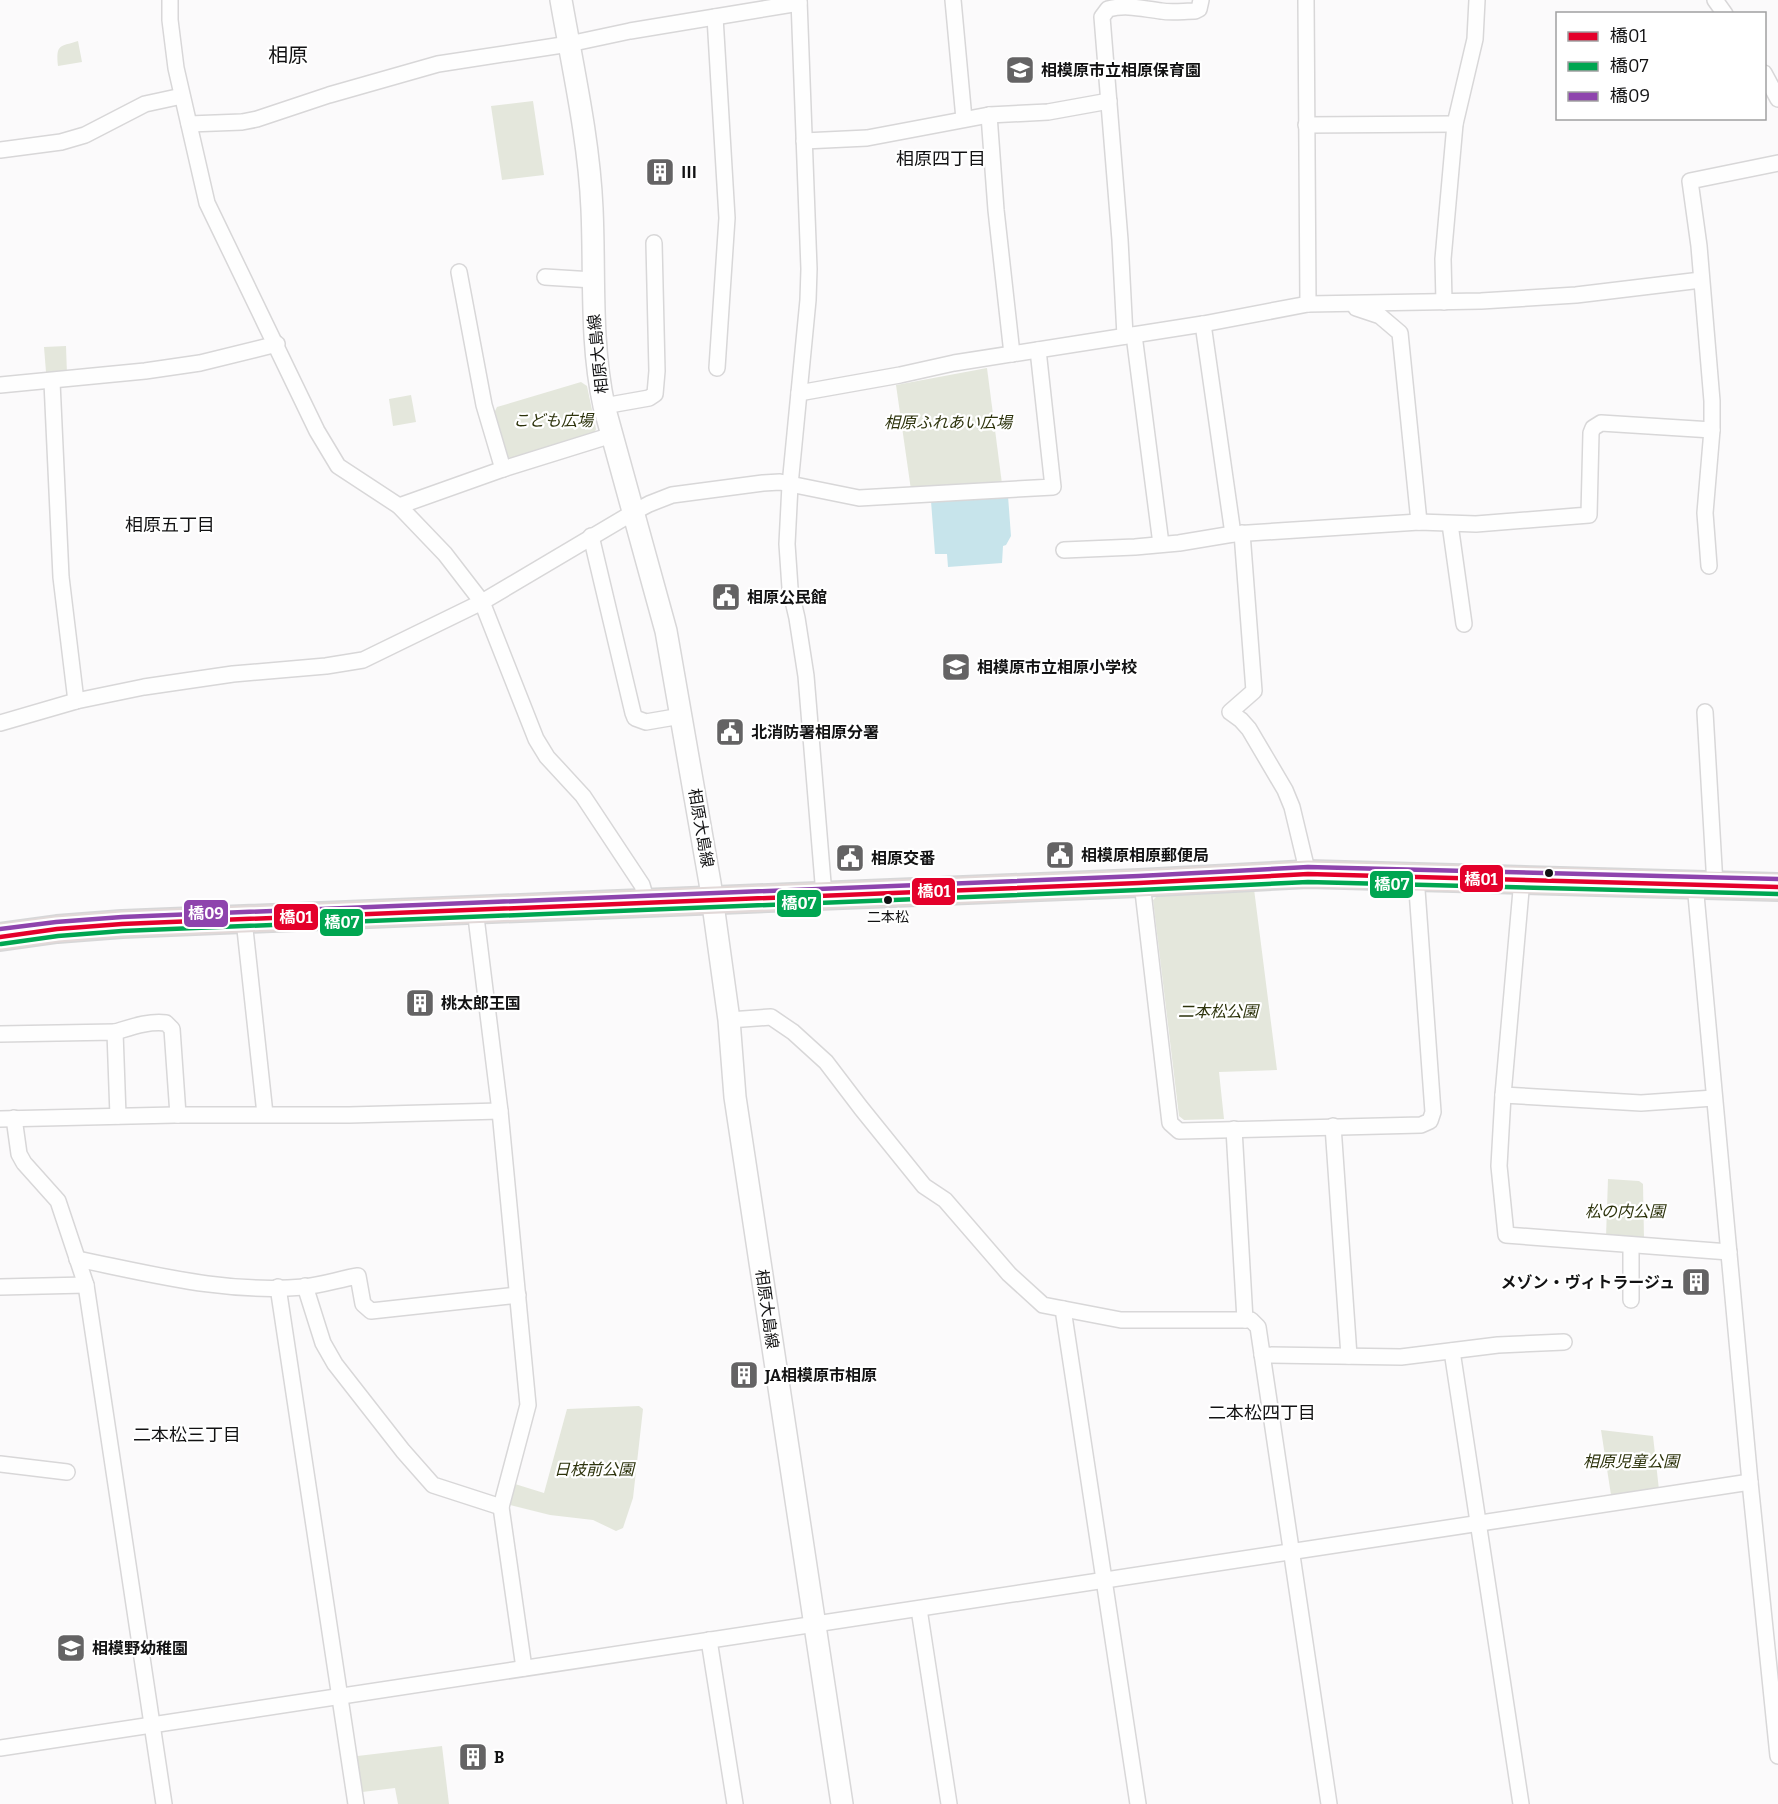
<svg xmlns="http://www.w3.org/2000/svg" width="1778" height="1804" viewBox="0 0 1778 1804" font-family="Bitter,'Noto Sans JP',serif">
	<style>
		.green { fill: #e4e7dc }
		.water { fill: #c7e4eb }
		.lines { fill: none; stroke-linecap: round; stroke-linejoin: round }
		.street-casing { stroke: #d8d7d8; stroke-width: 18 }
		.secondary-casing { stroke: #d8d7d8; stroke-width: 24 }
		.highway-casing { stroke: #d7d7d8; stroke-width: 30 }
		.street { stroke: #fefefe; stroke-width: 15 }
		.secondary { stroke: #fefefe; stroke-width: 21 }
		.highway { stroke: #e2d9d8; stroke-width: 27 }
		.bus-1-casing { stroke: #fff; stroke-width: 9 }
		.bus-2-casing { stroke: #fff; stroke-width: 9 }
		.bus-3-casing { stroke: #fff; stroke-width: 9 }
		.bus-1 { stroke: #e4002b; stroke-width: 4.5 }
		.bus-2 { stroke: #00a651; stroke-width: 4.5 }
		.bus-3 { stroke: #8e44ad; stroke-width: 4.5 }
		.bus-dot { fill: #121213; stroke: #fff; stroke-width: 2 }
		.labels { text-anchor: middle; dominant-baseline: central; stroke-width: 4.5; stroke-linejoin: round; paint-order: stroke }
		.bus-label { font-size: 14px; fill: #121213; stroke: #fff }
		.poi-label { font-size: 16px; font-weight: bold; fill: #121213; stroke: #fff; text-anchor: start }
		.street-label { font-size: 16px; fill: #121213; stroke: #fff }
		.park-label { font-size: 16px; font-style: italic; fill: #2d330c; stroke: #fff }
		.neighbourhood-label { font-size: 18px; fill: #121213; stroke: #fff }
		.quarter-label { font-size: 20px; fill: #121213; stroke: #fff }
		.line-badge { stroke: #fff; stroke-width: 2 }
		.badge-label { font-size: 16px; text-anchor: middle; font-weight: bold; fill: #fff }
	</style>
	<rect width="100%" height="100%" fill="#fbfafb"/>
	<g class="green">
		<path d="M 78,41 L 82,62 L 58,66 C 56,44 59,47 78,41 Z"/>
		<path d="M 533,101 L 544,175 L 502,180 L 491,106 Z"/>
		<path d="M 66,346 L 67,375 L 50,377 L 46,372 L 44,347 Z"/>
		<path d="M 987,368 L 1002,484 L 911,490 L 896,385 Z"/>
		<path d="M 581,382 L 587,386 L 596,429 L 593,437 L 514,460 L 506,456 L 494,413 L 497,407 Z"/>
		<path d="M 411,395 L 416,422 L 393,426 L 389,399 Z"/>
		<path d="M 1254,889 L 1277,1070 L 1219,1072 L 1224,1119 L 1184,1120 L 1179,1116 L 1153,900 L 1160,893 Z"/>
		<path d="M 1608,1179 L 1639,1181 L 1643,1184 L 1644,1239 L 1606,1237 Z"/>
		<path d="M 639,1406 L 643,1409 L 633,1498 L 623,1528 L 616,1531 L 593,1520 L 550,1515 L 510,1505 L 515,1484 L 544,1493 L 567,1409 Z"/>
		<path d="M 1601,1430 L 1653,1436 L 1659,1490 L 1611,1495 Z"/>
		<path d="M 442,1746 L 449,1804 L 398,1804 L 395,1788 L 354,1793 L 349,1757 Z"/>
	</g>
	<path class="water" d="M 1008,496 L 1011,536 L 1006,545 L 1003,546 L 1002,563 L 948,567 L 947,554 L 935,554 L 931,501 Z"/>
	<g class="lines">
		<g class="street-casing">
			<g id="street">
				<path d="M 170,0 L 170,20 L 176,68 L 207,203 L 317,431 L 338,466 L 399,506 L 445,554 L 482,602 L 536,739 L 547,757 L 583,796 L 642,885 L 647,902"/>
				<path d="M 799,0 L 809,269 L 808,300 L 790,485 L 787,544 L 790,588 L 797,618 L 806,676 L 824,895"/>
				<path d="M 953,0 L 964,119"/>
				<path d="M 1306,0 L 1308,304"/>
				<path d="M 1715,0 L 1725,14"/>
				<path d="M 715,17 L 727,218 L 717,368"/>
				<path d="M 1764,73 L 1778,99"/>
				<path d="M 989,115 L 996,210 L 1012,354"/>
				<path d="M 189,124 L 242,122 L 257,119 L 329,95 L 438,64 L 569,44 L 630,31 L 799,3"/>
				<path d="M 1306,125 L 1455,124"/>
				<path d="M 804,141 L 867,138 L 989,115 L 1048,112 L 1109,101"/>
				<path d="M 0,150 L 61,142 L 85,135 L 145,104 L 182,96"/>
				<path d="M 459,272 L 484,405 L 503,469"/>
				<path d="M 545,277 L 593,280"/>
				<path d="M 1444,302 L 1443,259 L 1455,124 L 1475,39 L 1477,0"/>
				<path d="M 1356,308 L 1380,316 L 1400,333 L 1419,522"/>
				<path d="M 1203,324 L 1233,534"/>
				<path d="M 1134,335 L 1161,544"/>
				<path d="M 1125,336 L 1120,240 L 1102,17 L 1108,9 C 1127,4 1143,9 1161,11 C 1172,13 1184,11 1195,11 L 1199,9 L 1201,0"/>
				<path d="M 52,382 L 61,577 L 76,701"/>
				<path d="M 0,385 L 145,371 L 200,363 L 277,344"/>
				<path d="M 799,393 L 900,375 L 954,363 L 1203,324 L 1308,304 L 1481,301 L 1576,295 L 1701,280"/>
				<path d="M 604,406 L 649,398 L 655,394 L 657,371 L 654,243"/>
				<path d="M 399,506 L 503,469 L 612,435"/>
				<path d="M 1450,524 L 1464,624"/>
				<path d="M 1242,533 L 1254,691 L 1230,712 L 1241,720 L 1249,729 L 1285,790 L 1292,807 L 1308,874"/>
				<path d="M 591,536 L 633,713 L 635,718 L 646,722 L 681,716"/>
				<path d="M 1064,550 L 1135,547 L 1179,543 L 1233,534 L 1419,522 L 1476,524 L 1589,515 L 1591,433 L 1593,428 L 1601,423 L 1712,430"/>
				<path d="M 1709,566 L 1705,513 L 1712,430 L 1712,401 L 1699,246 L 1690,181 L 1778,163"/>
				<path d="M 1705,712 L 1715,885"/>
				<path d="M 0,723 L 76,701 L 144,687 L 233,674 L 326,666 L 363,660 L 482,602 L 634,512 L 649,504 L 672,495 L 763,483 L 780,482 L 859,498 L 1053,487 L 1038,350"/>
				<path d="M 1522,879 L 1503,1095 L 1499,1166 L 1506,1235 L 1729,1252"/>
				<path d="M 1142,883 L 1170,1123 L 1179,1131 L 1421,1125 L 1430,1121 L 1433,1112 L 1416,876"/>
				<path d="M 1695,884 L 1750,1482 L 1778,1756"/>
				<path d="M 475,909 L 500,1111 L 528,1405 L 501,1507 L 524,1668"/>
				<path d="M 244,920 L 265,1114"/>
				<path d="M 729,1020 L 771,1017 L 793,1032 L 826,1062 L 861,1108 L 924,1186 L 945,1200 L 1009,1274 L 1043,1305 L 1121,1320 L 1251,1320 L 1258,1327 L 1329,1804"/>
				<path d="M 115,1032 C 132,1027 148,1021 166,1023 L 172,1029 L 178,1115"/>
				<path d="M 0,1034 L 115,1032 L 118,1116"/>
				<path d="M 1503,1095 L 1641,1103 L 1714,1098"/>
				<path d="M 14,1118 L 19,1154 L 24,1163 L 58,1201 L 86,1285 L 164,1804"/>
				<path d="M 0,1119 L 175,1115 L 349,1115 L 500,1111"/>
				<path d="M 1333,1126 L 1349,1356"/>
				<path d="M 1234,1129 L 1245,1320"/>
				<path d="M 77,1259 C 152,1274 226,1294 304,1287 C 322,1285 340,1279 358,1276 L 363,1304 L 371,1311 L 518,1295"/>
				<path d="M 305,1286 L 323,1343 L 335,1364 L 403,1451 L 433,1485 L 501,1507"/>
				<path d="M 0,1287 L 86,1285"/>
				<path d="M 278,1287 L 356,1804"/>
				<path d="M 1631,1300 L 1631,1246"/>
				<path d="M 1063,1309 L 1138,1804"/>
				<path d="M 1452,1351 L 1521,1804"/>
				<path d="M 1262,1355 L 1401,1357 L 1498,1345 L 1564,1342"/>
				<path d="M 0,1464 L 67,1472"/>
				<path d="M 919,1609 L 949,1804"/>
				<path d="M 709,1640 L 735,1804"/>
				<path d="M 0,1748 L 1750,1482"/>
			</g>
		</g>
		<g class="secondary-casing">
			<path id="secondary" d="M 561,0 C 573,69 589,139 592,209 C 595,275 590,341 604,406 L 666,631 L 710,883 L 729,1020 L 735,1097 L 842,1804"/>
		</g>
		<g class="highway-casing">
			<path id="highway" d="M 0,937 L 57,929 L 122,924 L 1139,883 L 1308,874 L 1778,887"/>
		</g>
		<use href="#street" class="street"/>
		<use href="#secondary" class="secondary"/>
		<use href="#highway" class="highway"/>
		<g class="bus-1-casing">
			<path id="bus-1" d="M 0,937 L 57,929 L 122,924 L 1139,883 L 1308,874 L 1778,887"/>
		</g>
		<g class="bus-2-casing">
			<path id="bus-2" d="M 1,944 L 58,936 L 122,931 L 1139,890 L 1308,882 L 1778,894"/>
		</g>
		<g class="bus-3-casing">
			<path id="bus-3" d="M 0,929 L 56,922 L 122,917 L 1139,876 L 1308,867 L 1778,879"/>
		</g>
		<use href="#bus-1" class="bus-1"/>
		<use href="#bus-2" class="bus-2"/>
		<use href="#bus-3" class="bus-3"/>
	</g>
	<defs>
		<g id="school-square" transform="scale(1.5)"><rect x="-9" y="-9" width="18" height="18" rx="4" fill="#646364" stroke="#fff"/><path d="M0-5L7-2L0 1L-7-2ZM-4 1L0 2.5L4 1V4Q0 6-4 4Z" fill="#fff"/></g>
		<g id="building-square" transform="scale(1.5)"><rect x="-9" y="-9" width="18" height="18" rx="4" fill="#646364" stroke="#fff"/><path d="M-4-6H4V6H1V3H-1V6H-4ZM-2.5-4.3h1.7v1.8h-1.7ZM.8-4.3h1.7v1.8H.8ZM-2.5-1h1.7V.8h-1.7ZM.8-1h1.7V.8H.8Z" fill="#fff"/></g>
		<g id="civic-square" transform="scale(1.5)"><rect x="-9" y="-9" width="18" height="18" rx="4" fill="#646364" stroke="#fff"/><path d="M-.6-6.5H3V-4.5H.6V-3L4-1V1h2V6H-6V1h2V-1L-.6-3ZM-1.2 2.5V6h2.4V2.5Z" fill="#fff"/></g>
	</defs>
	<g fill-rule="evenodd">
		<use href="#school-square" x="1020" y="70"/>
		<use href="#building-square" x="660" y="172"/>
		<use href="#civic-square" x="726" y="597"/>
		<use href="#school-square" x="956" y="667"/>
		<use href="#civic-square" x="730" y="732"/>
		<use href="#civic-square" x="1060" y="855"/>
		<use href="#civic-square" x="850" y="858"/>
		<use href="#building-square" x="420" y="1003"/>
		<use href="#building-square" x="1696" y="1282"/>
		<use href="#building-square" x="744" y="1375"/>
		<use href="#school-square" x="71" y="1648"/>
		<use href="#building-square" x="473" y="1757"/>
	</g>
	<g class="bus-dot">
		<circle cx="1549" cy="873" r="5"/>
		<circle cx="888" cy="900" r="5"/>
	</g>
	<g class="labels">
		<g class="bus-label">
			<text x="888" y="917">二本松</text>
		</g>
		<g class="poi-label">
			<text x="1041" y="70">相模原市立相原保育園</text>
			<text x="681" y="172">Ⅲ</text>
			<text x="747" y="597">相原公民館</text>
			<text x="977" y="667">相模原市立相原小学校</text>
			<text x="751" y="732">北消防署相原分署</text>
			<text x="1081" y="855">相模原相原郵便局</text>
			<text x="871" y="858">相原交番</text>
			<text x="441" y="1003">桃太郎王国</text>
			<text x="1675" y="1282" text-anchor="end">メゾン・ヴィトラージュ</text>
			<text x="765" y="1375">JA相模原市相原</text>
			<text x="92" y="1648">相模野幼稚園</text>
			<text x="494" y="1757">B</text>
		</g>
		<g class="street-label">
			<text transform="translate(598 354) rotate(-96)">相原大島線</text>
			<text transform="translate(701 828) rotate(80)">相原大島線</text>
			<text transform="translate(767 1309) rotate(82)">相原大島線</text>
		</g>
		<g class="park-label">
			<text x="553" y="420">こども広場</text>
			<text x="948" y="422">相原ふれあい広場</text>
			<text x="1218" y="1011">二本松公園</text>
			<text x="1625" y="1211">松の内公園</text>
			<text x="1631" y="1461">相原児童公園</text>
			<text x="594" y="1469">日枝前公園</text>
		</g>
		<g class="neighbourhood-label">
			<text x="941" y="159">相原四丁目</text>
			<text x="170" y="525">相原五丁目</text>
			<text x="1262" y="1413">二本松四丁目</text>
			<text x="187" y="1435">二本松三丁目</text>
		</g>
		<g class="quarter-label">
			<text x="288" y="55">相原</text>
		</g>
	</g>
	<g class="line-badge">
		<rect x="1459" y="864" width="45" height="29" rx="6" fill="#e4002b"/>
		<rect x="1369" y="870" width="45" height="29" rx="6" fill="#00a651"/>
		<rect x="911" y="877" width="45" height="29" rx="6" fill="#e4002b"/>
		<rect x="776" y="889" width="46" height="29" rx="6" fill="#00a651"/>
		<rect x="183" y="899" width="46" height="29" rx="6" fill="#8e44ad"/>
		<rect x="273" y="903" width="46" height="28" rx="6" fill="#e4002b"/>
		<rect x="319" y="908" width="45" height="29" rx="6" fill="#00a651"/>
	</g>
	<g class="badge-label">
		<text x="1481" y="885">橋01</text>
		<text x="1392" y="890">橋07</text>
		<text x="934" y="897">橋01</text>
		<text x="799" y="909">橋07</text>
		<text x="206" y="919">橋09</text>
		<text x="296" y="923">橋01</text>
		<text x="342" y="928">橋07</text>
	</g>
	<rect x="1556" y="12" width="210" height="108" fill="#ffffff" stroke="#a0a0a1" stroke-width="1.5"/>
	<rect x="1568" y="32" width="30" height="9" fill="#e4002b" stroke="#a0a0a1" stroke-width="1.5"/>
	<text x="1610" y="42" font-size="18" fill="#121213">橋01</text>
	<rect x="1568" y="62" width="30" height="9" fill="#00a651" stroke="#a0a0a1" stroke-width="1.5"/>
	<text x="1610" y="72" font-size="18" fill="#121213">橋07</text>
	<rect x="1568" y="92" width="30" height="9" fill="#8e44ad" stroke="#a0a0a1" stroke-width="1.5"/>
	<text x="1610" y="102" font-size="18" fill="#121213">橋09</text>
</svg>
